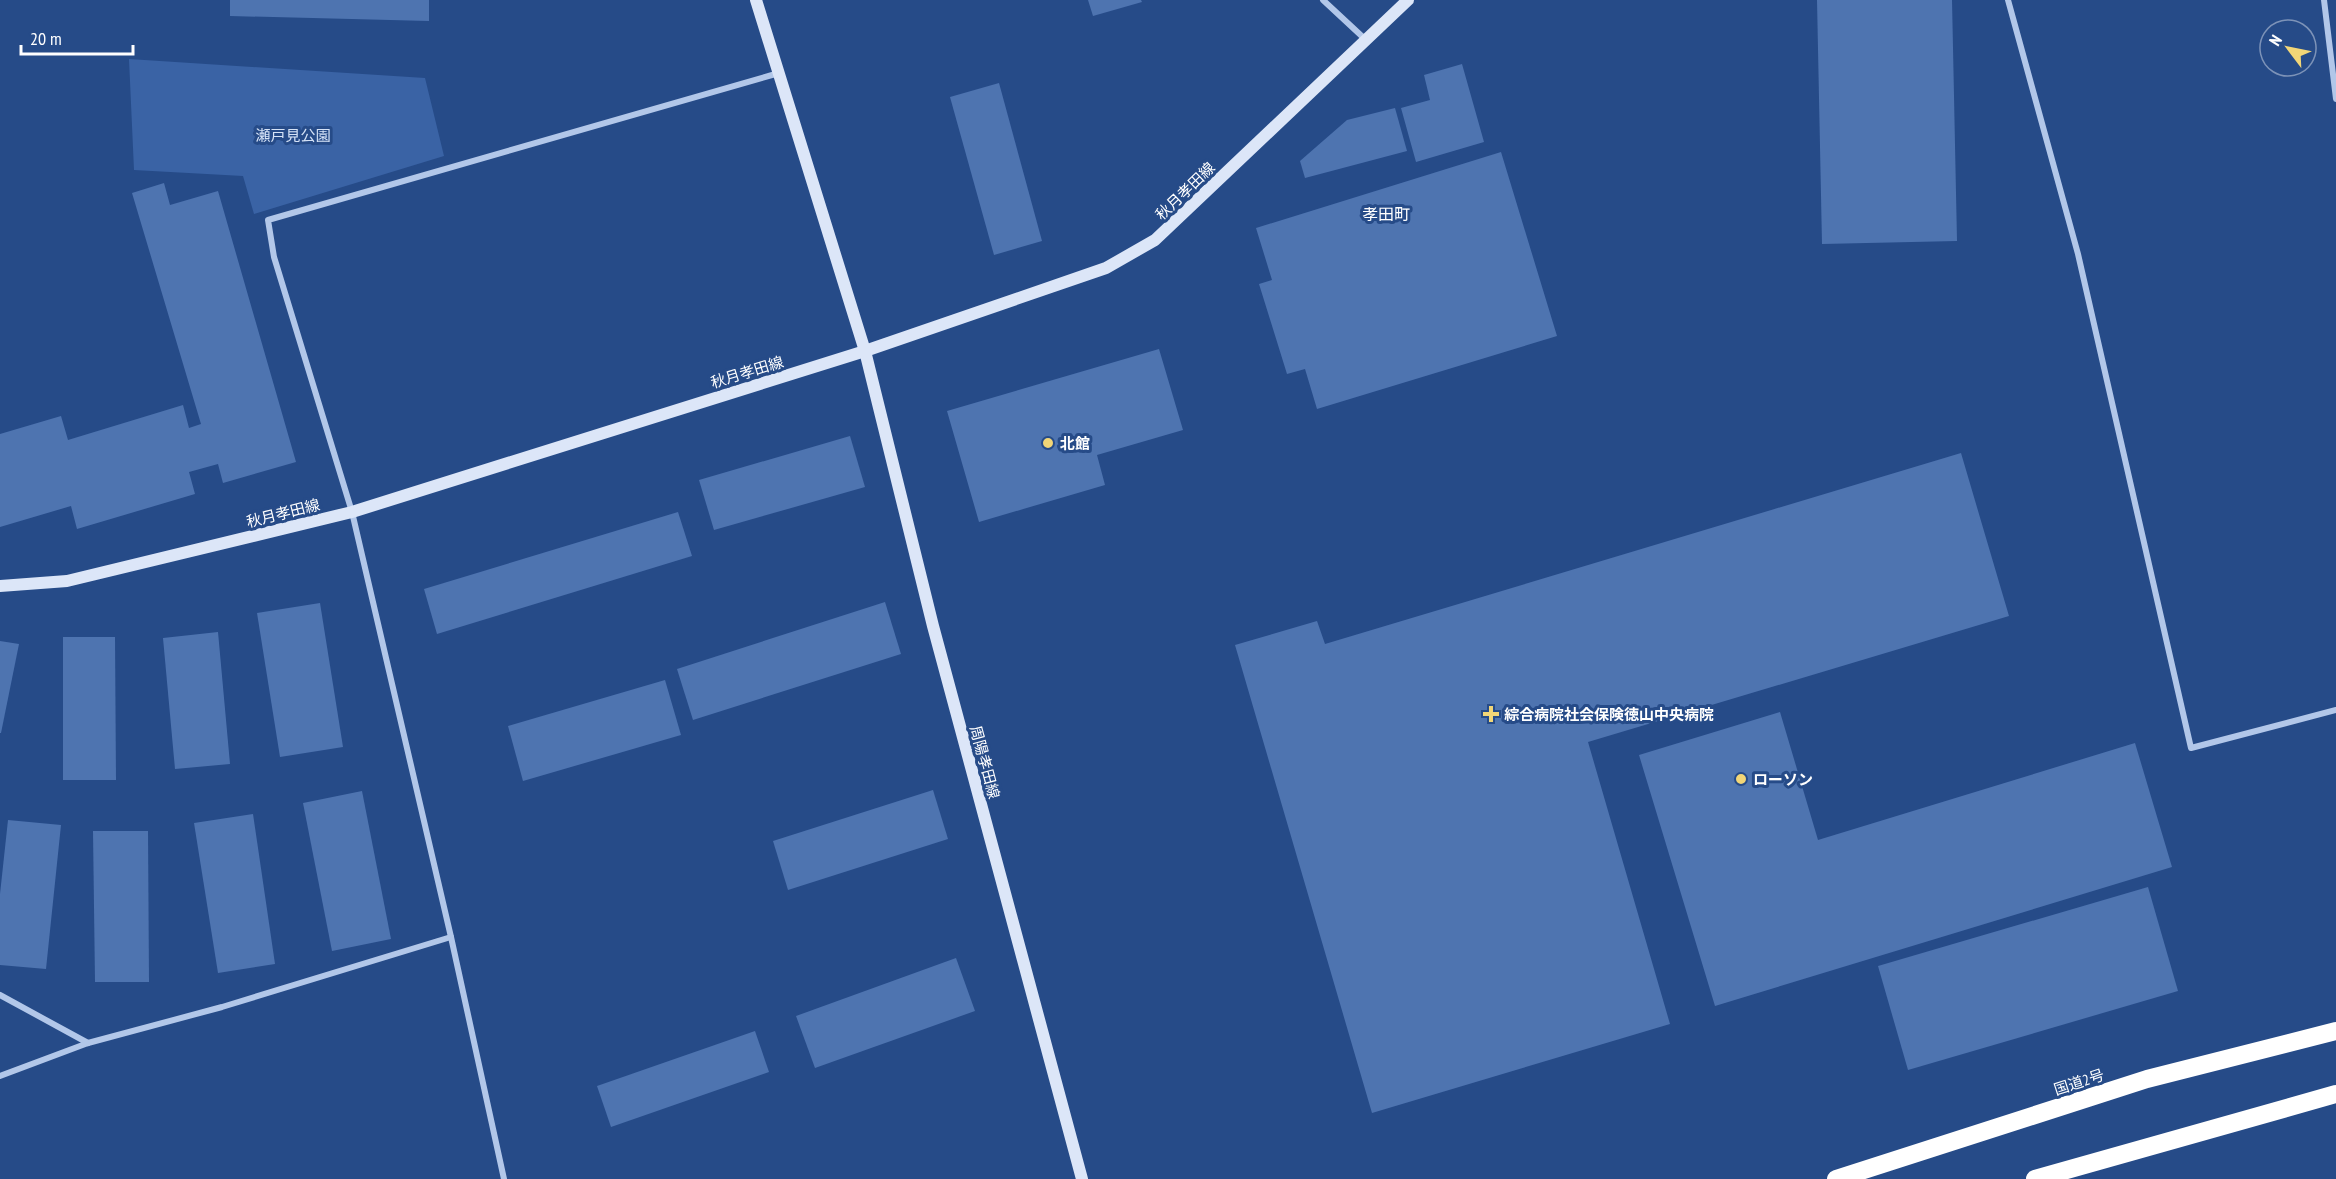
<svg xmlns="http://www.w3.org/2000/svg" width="2336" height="1179" viewBox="0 0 2336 1179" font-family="'PT Sans Narrow','Noto Sans JP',sans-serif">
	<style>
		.green { fill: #3a63a5 }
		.building { fill: #4e74b0 }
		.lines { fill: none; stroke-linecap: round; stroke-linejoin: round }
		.street { stroke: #b2c7e9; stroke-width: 6 }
		.secondary { stroke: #dce6f8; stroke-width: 12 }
		.highway { stroke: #fff; stroke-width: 18 }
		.poi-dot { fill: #f2d677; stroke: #264b88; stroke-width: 2 }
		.labels { text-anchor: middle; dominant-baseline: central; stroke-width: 6; stroke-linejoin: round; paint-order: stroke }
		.park-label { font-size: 15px; fill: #d6e3f7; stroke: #264b88 }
		.street-label { font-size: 15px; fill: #fff; stroke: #264b88 }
		.poi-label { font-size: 15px; font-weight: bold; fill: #fff; stroke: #264b88; text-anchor: start }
		.neighbourhood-label { font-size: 16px; fill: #fff; stroke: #264b88 }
	</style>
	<rect width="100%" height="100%" fill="#264b88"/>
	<path class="green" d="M 129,59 L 425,78 L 444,156 L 254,214 L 243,176 L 134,170 Z"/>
	<g class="building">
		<path d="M 230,0 L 429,0 L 429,21 L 230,16 Z"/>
		<path d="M 1088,0 L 1141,0 L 1142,2 L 1093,16 Z"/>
		<path d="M 1817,0 L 1952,0 L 1957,241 L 1822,244 Z"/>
		<path d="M 1462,64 L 1484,142 L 1416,162 L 1401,108 L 1430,100 L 1424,75 Z"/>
		<path d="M 999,83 L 1042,241 L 994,255 L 950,97 Z"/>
		<path d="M 1395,108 L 1407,151 L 1305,178 L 1300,161 L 1347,120 Z"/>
		<path d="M 1501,152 L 1557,336 L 1317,409 L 1305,369 L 1287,374 L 1259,284 L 1272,280 L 1256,228 Z"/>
		<path d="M 164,183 L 170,205 L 218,191 L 296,462 L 223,483 L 218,464 L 189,472 L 195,494 L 77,529 L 71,506 L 0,527 L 0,434 L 61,416 L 68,440 L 183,405 L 189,428 L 201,424 L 132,193 Z"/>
		<path d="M 1159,349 L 1183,430 L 1097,455 L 1105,485 L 979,522 L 947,411 Z"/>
		<path d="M 850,436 L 865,487 L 714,530 L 699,480 Z"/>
		<path d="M 1961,453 L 2009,616 L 1588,742 L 1670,1024 L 1372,1113 L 1235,645 L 1317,621 L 1325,644 Z"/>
		<path d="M 678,512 L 692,556 L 437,634 L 424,589 Z"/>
		<path d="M 885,602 L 901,654 L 693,720 L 677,669 Z"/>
		<path d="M 320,603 L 343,747 L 280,757 L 257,613 Z"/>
		<path d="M 218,632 L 230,764 L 175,769 L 163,638 Z"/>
		<path d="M 63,637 L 115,637 L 116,780 L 63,780 Z"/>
		<path d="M 0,641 L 19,644 L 1,733 L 0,733 Z"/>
		<path d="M 665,680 L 681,735 L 523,781 L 508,726 Z"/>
		<path d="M 1780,712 L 1818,840 L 2135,743 L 2172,867 L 1715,1006 L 1639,755 Z"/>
		<path d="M 933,790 L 948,839 L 788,890 L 773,841 Z"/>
		<path d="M 362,791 L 391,939 L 332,951 L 303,803 Z"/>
		<path d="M 253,814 L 275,964 L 218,973 L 194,823 Z"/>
		<path d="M 8,820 L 61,825 L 46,969 L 0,965 L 0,894 Z"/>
		<path d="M 93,831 L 148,831 L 149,982 L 95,982 Z"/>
		<path d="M 2148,887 L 2178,991 L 1908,1070 L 1878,966 Z"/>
		<path d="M 956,958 L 975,1011 L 815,1068 L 796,1016 Z"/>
		<path d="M 755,1031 L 769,1072 L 611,1127 L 597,1086 Z"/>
	</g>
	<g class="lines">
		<g class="street">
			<path d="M 1323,0 L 1366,40"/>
			<path d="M 2008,0 L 2078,254 L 2191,748 L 2336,710"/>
			<path d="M 2324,0 L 2336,99"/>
			<path d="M 0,995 L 88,1043"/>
			<path d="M 0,1076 L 88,1043 L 222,1007 L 451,937"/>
			<path d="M 504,1179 L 451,937 L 352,512 L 274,257 L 268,220 L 779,73"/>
		</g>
		<g class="secondary">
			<path d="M 756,0 L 865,351 L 933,626 L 1082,1179"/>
			<path d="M 0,586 L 67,581 L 352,512 L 865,351 L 1106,268 L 1155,240 L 1408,0"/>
		</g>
		<g class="highway">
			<path d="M 1836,1179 L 2147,1079 L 2336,1031"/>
			<path d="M 2035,1179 L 2336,1094"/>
		</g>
	</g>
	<g class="poi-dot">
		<circle cx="1048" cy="443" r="6"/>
		<path d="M1488 705h6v6h6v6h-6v6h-6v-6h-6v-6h6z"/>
		<circle cx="1741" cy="779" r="6"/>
	</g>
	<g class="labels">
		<g class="park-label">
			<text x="293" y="135">瀬戸見公園</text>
		</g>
		<g class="street-label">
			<text transform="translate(1185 191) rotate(-44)">秋月孝田線</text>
			<text transform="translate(747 372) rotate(-17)">秋月孝田線</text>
			<text transform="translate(283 513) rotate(-14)">秋月孝田線</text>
			<text transform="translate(985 762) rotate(75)">周陽孝田線</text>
			<text transform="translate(2079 1082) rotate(-18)">国道2号</text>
		</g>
		<g class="poi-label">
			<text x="1060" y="443">北館</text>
			<text x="1504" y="714">綜合病院社会保険徳山中央病院</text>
			<text x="1753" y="779">ローソン</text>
		</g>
		<g class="neighbourhood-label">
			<text x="1386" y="214">孝田町</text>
		</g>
	</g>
	<g transform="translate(2288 48) rotate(302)"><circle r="28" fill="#264b88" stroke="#7d93b8" stroke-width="1.5"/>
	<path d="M0-4.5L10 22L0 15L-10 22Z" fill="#f2d677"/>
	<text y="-9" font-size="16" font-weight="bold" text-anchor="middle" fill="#ffffff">N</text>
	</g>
	<path d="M21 45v9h112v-9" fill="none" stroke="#ffffff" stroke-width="3"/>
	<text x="30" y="45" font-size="18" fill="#ffffff" stroke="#264b88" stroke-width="4.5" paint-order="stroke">20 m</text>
</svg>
